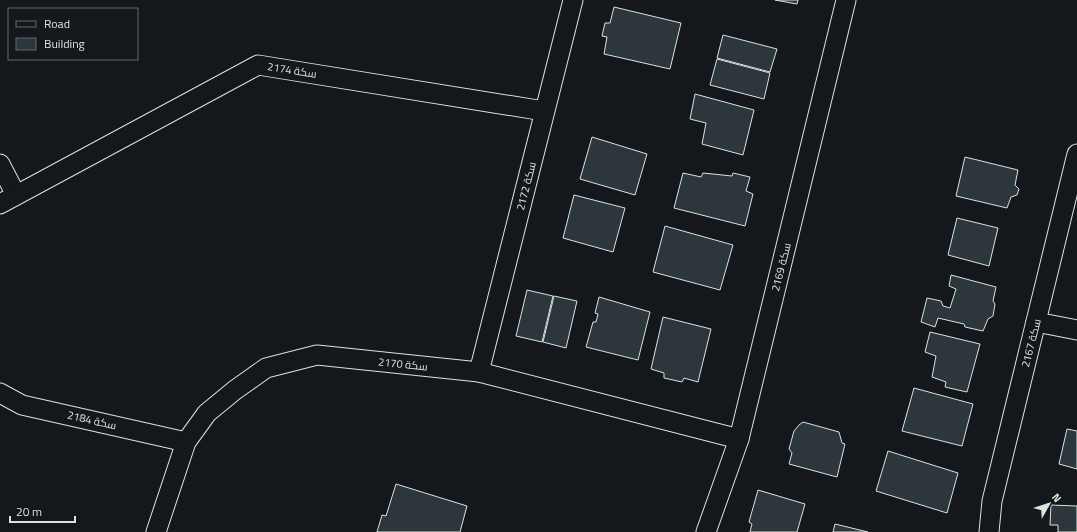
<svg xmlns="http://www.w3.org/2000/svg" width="1077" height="532" viewBox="0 0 1077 532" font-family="'Titillium Web',Cairo,sans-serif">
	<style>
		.building { fill: #2c363c; stroke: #d8e6dc }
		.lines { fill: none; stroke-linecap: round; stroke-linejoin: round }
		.minor-casing { stroke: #d8e6dc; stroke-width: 21 }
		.minor { stroke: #14181c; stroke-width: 19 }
		.labels { text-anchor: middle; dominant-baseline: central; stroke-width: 3; stroke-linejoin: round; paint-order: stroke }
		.street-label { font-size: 11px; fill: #d8e6dc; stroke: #14181c }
	</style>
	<rect width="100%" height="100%" fill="#14181c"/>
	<g class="building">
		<path d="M 775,0 L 798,0 L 797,4 Z"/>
		<path d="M 614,7 L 681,23 L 670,69 L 604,54 L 607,37 L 602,36 L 605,23 L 610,23 Z"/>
		<path d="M 723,35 L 777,49 L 770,72 L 717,58 Z"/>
		<path d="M 717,59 L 770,73 L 764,99 L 710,85 Z"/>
		<path d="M 695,94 L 754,110 L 743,155 L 702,144 L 706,123 L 690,119 Z"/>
		<path d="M 592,137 L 647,154 L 635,195 L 580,179 Z"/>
		<path d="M 965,157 L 1018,170 L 1015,185 L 1019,189 L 1017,195 L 1011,197 L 1007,208 L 956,196 Z"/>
		<path d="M 683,173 L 701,177 L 703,173 L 732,176 L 733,173 L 750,177 L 746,191 L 753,194 L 745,226 L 674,208 Z"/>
		<path d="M 574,195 L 625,208 L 613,252 L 563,238 Z"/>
		<path d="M 957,218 L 998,228 L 989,266 L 948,255 Z"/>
		<path d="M 665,226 L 733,245 L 720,290 L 653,272 Z"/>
		<path d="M 951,275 L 996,287 L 993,301 L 995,304 L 993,316 L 988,319 L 983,331 L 965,327 L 964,324 L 938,318 L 935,327 L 921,322 L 927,298 L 941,301 L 943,306 L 950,308 L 956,289 L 949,286 Z"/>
		<path d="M 527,290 L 553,296 L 542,342 L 516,336 Z"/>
		<path d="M 554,296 L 577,301 L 566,348 L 543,342 Z"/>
		<path d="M 599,297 L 650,312 L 638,360 L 586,347 L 593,322 L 596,322 L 598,314 L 595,313 Z"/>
		<path d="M 663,317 L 711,329 L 698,382 L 684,378 L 682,382 L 664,378 L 664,373 L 651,369 Z"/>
		<path d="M 930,332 L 980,344 L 967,392 L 945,387 L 946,382 L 932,377 L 936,356 L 925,352 Z"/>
		<path d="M 914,388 L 973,404 L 962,446 L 902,431 Z"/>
		<path d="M 803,422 L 839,432 L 842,443 L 845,444 L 837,477 L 789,464 L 792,453 L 789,449 L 794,431 L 799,425 Z"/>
		<path d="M 1067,429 L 1077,431 L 1077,469 L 1059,464 Z"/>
		<path d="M 888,451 L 958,473 L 947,513 L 876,491 Z"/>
		<path d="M 396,484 L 467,506 L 460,532 L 377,532 L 382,515 L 386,516 Z"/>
		<path d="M 758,490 L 805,504 L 797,532 L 750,532 L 752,524 L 749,522 Z"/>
		<path d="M 1051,505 L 1077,506 L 1077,532 L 1058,532 L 1058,525 L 1050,525 Z"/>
		<path d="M 835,524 L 868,532 L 833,532 Z"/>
	</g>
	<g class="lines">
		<g class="minor-casing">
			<g id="minor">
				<path d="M 0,164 L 16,195"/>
				<path d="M 0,204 L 258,65 L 544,111"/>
				<path d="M 1036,322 L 1077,330"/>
				<path d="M 479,372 L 573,0"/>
				<path d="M 0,393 L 22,405 L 186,442"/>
				<path d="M 156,532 L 186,442 L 207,413 L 235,390 L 266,368 L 317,355 L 479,372 L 739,439"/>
				<path d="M 706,532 L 739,439 L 846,0"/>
				<path d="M 989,532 L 992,501 L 1077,154"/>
			</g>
		</g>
		<use href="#minor" class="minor"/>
	</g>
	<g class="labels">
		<g class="street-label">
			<text transform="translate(292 70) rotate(9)">سكة 2174</text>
			<text transform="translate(526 186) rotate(-76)">سكة 2172</text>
			<text transform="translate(781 267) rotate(-76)">سكة 2169</text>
			<text transform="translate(1031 343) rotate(-76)">سكة 2167</text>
			<text transform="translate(403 364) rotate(6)">سكة 2170</text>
			<text transform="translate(92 420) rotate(13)">سكة 2184</text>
		</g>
	</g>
	<rect x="8" y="8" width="130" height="52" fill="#14181c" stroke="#626a69"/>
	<rect x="16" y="21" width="20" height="6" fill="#14181c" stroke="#626a69"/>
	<text x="44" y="28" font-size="12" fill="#d8e6dc">Road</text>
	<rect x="16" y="38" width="20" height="12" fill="#2c363c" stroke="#626a69"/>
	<text x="44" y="48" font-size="12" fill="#d8e6dc">Building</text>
	<g transform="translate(1049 504) rotate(51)" stroke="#14181c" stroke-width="3" paint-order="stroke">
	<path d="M0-3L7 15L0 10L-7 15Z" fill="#d8e6dc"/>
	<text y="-6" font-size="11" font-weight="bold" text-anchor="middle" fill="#d8e6dc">N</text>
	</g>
	<path d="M10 516v6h65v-6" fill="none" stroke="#d8e6dc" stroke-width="2"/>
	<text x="16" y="516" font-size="12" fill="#d8e6dc" stroke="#14181c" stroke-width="3" paint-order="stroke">20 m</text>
</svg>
